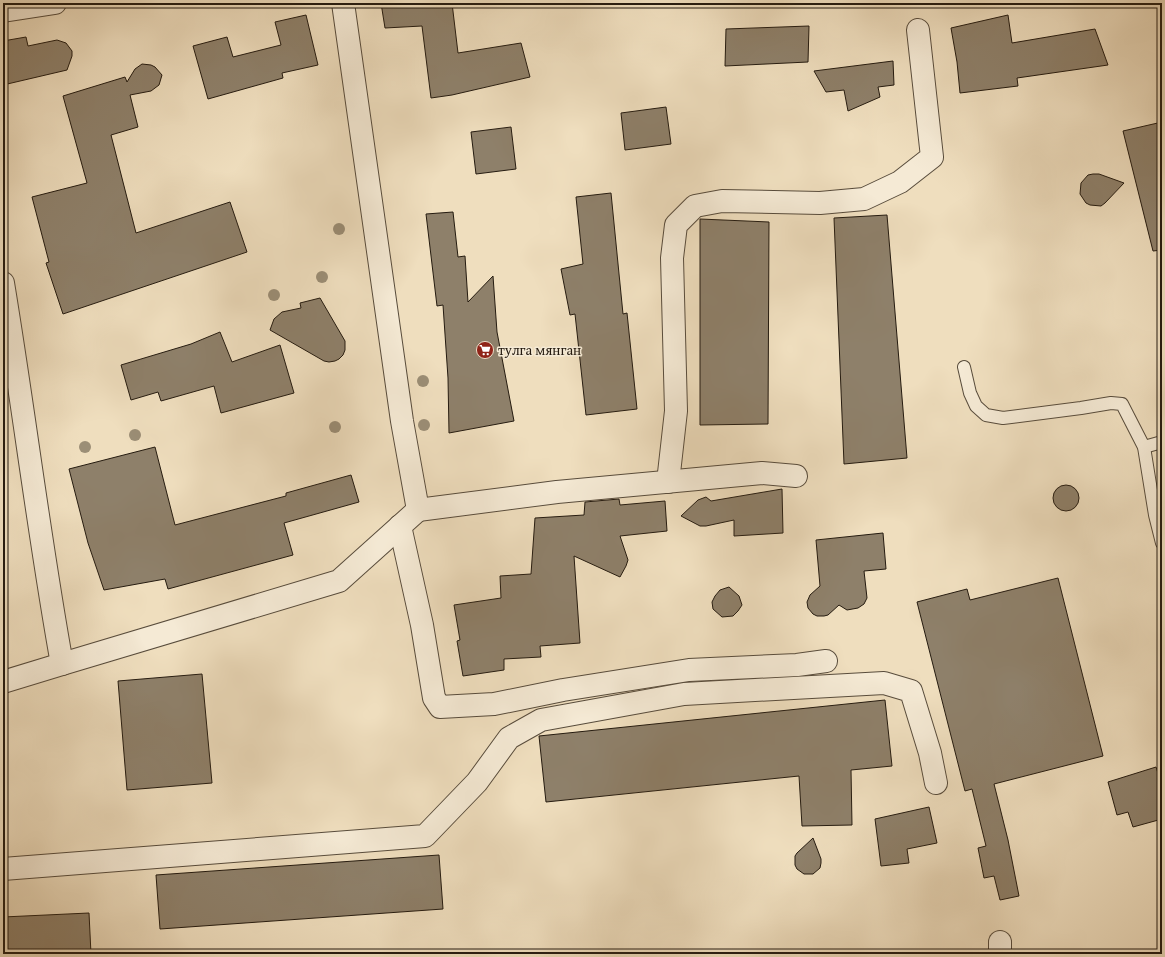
<svg xmlns="http://www.w3.org/2000/svg" width="1165" height="957" viewBox="0 0 1165 957" font-family="'Gentium Book Plus',serif">
	<style>
		.building { fill: #8e806a; stroke: #251b10 }
		.lines { fill: none; stroke-linecap: round; stroke-linejoin: round }
		.service-casing { stroke: #584c3c; stroke-width: 14 }
		.minor-casing { stroke: #584c3c; stroke-width: 24 }
		.service { stroke: #f5ead5; stroke-width: 12 }
		.minor { stroke: #f5ead5; stroke-width: 22 }
		.tree { fill: #9b8e76 }
		.labels { text-anchor: middle; dominant-baseline: central; stroke-width: 3; stroke-linejoin: round; paint-order: stroke }
		.poi-label { font-size: 14px; fill: #251b10; stroke: #f5ead5; text-anchor: start }
	</style>
	<rect width="100%" height="100%" fill="#efdebe"/>
	<filter id="stains"><feTurbulence type="fractalNoise" baseFrequency=".005" numOctaves="4"/><feColorMatrix values="0 0 0 0 .2 0 0 0 0 .09 0 0 0 0 .02 0 0 0 .5 -.17"/></filter>
	<radialGradient id="worn" r=".72"><stop offset=".6" stop-color="#630" stop-opacity="0"/><stop offset="1" stop-color="#630" stop-opacity=".3"/></radialGradient>
	<g class="building">
		<path d="M 381,3 L 452,3 L 458,53 L 521,43 L 530,77 L 452,95 L 431,98 L 422,26 L 385,28 Z"/>
		<path d="M 306,15 L 318,65 L 282,73 L 283,78 L 208,99 L 193,46 L 227,37 L 233,57 L 281,45 L 275,22 Z"/>
		<path d="M 1008,15 L 1012,43 L 1095,29 L 1108,65 L 1017,78 L 1018,86 L 960,93 L 957,62 L 951,28 Z"/>
		<path d="M 809,26 L 808,62 L 725,66 L 726,29 Z"/>
		<path d="M 26,37 L 28,46 L 57,40 L 66,43 L 72,51 L 72,56 L 67,70 L 3,85 L 3,41 Z"/>
		<path d="M 893,61 L 894,85 L 878,87 L 880,97 L 848,111 L 844,90 L 826,92 L 814,71 Z"/>
		<path d="M 142,64 L 151,65 L 155,67 L 162,75 L 159,85 L 151,91 L 130,95 L 138,127 L 111,135 L 136,233 L 230,202 L 247,252 L 63,314 L 46,263 L 49,262 L 32,197 L 87,183 L 63,96 L 125,77 L 127,82 L 135,69 Z"/>
		<path d="M 666,107 L 671,144 L 625,150 L 621,113 Z"/>
		<path d="M 1162,122 L 1162,250 L 1153,251 L 1123,131 Z"/>
		<path d="M 511,127 L 516,169 L 476,174 L 471,132 Z"/>
		<path d="M 1093,174 L 1099,174 L 1124,183 L 1105,203 L 1101,206 L 1090,205 L 1086,203 L 1080,194 L 1081,183 L 1088,175 Z"/>
		<path d="M 611,193 L 623,314 L 627,313 L 637,409 L 586,415 L 575,314 L 570,315 L 561,269 L 583,264 L 576,197 Z"/>
		<path d="M 453,212 L 458,257 L 465,256 L 468,302 L 493,276 L 497,332 L 514,421 L 449,433 L 448,378 L 443,305 L 437,306 L 426,214 Z"/>
		<path d="M 887,215 L 907,458 L 844,464 L 834,218 Z"/>
		<path d="M 700,219 L 769,222 L 768,424 L 700,425 Z"/>
		<path d="M 320,298 L 345,341 L 345,350 L 343,355 L 339,359 L 335,361 L 329,362 L 324,361 L 270,330 L 274,319 L 282,312 L 301,308 L 300,303 Z"/>
		<path d="M 220,332 L 232,362 L 280,345 L 294,393 L 221,413 L 214,386 L 161,401 L 158,392 L 131,400 L 121,365 L 191,344 Z"/>
		<path d="M 155,447 L 175,525 L 286,496 L 286,493 L 351,475 L 359,502 L 284,523 L 293,555 L 168,589 L 165,579 L 104,590 L 88,543 L 69,469 Z"/>
		<circle cx="1066" cy="498" r="13"/>
		<path d="M 782,489 L 783,533 L 734,536 L 734,520 L 706,526 L 700,526 L 681,516 L 698,500 L 706,497 L 711,501 Z"/>
		<path d="M 619,499 L 620,505 L 665,501 L 667,531 L 620,536 L 628,560 L 626,566 L 620,577 L 574,556 L 580,643 L 540,646 L 541,657 L 504,659 L 504,670 L 463,676 L 457,641 L 460,640 L 454,605 L 501,598 L 500,576 L 531,574 L 535,518 L 584,515 L 585,502 Z"/>
		<path d="M 883,533 L 886,569 L 864,571 L 867,598 L 864,604 L 858,608 L 847,610 L 839,605 L 828,615 L 824,616 L 817,616 L 813,614 L 808,608 L 807,602 L 810,595 L 820,586 L 816,540 Z"/>
		<path d="M 1058,578 L 1103,756 L 994,784 L 1008,840 L 1019,896 L 1000,900 L 994,876 L 984,878 L 978,848 L 986,846 L 972,789 L 965,791 L 917,602 L 967,589 L 970,600 Z"/>
		<path d="M 729,587 L 739,596 L 742,605 L 738,611 L 733,616 L 722,617 L 713,609 L 712,602 L 715,596 L 720,590 Z"/>
		<path d="M 202,674 L 212,783 L 127,790 L 118,681 Z"/>
		<path d="M 885,700 L 892,766 L 851,770 L 852,825 L 802,826 L 799,776 L 546,802 L 539,736 Z"/>
		<path d="M 1156,767 L 1162,786 L 1162,819 L 1133,827 L 1128,812 L 1117,815 L 1108,782 Z"/>
		<path d="M 929,807 L 937,843 L 907,849 L 909,863 L 881,866 L 875,819 Z"/>
		<path d="M 813,838 L 821,859 L 821,863 L 820,868 L 813,874 L 804,874 L 797,869 L 795,865 L 795,856 L 797,853 Z"/>
		<path d="M 439,855 L 443,909 L 160,929 L 156,875 Z"/>
		<path d="M 89,913 L 91,954 L 3,954 L 3,917 Z"/>
	</g>
	<g class="lines">
		<g class="service-casing">
			<g id="service">
				<path d="M 964,367 L 970,393 L 976,406 L 986,415 L 1003,418 L 1081,408 L 1111,403 L 1122,404 L 1144,447 L 1155,515 L 1162,543"/>
				<path d="M 1144,447 L 1162,442"/>
			</g>
		</g>
		<g class="minor-casing">
			<g id="minor">
				<path d="M 3,11 L 55,3"/>
				<path d="M 3,283 C 24,410 39,537 62,664 L 339,581 L 418,510 L 402,421 L 343,3"/>
				<path d="M 668,482 L 676,411 L 672,258 L 676,225 L 695,206 L 722,201 L 820,203 L 864,199 L 900,182 L 932,157 L 918,30"/>
				<path d="M 418,510 L 557,492 L 762,473 L 796,476"/>
				<path d="M 400,526 L 422,625 L 434,698 L 440,707 L 494,704 L 563,690 L 689,670 L 797,665 L 826,661"/>
				<path d="M 3,682 L 62,664"/>
				<path d="M 3,869 L 425,836 L 477,782 L 509,738 L 541,720 L 684,694 L 884,683 L 911,691 L 930,753 L 936,783"/>
				<path d="M 1000,942 L 1000,954"/>
			</g>
		</g>
		<use href="#service" class="service"/>
		<use href="#minor" class="minor"/>
	</g>
	<g class="tree">
		<circle cx="339" cy="229" r="6"/>
		<circle cx="322" cy="277" r="6"/>
		<circle cx="274" cy="295" r="6"/>
		<circle cx="423" cy="381" r="6"/>
		<circle cx="424" cy="425" r="6"/>
		<circle cx="335" cy="427" r="6"/>
		<circle cx="135" cy="435" r="6"/>
		<circle cx="85" cy="447" r="6"/>
	</g>
	<defs>
		<g id="supermarket-disc" transform="scale(0.9)"><circle r="9.5" fill="#8f2418" stroke="#f5ead5"/><path d="M-6-5.5h2.5l.6 2H6L4.5 2H-2.5L-4.4-4H-6ZM-1.5 3.2a1.3 1.3 0 1 0 .1 0ZM3 3.2a1.3 1.3 0 1 0 .1 0Z" fill="#fff"/></g>
	</defs>
	<g fill-rule="evenodd">
		<use href="#supermarket-disc" x="485" y="350"/>
	</g>
	<g class="labels">
		<g class="poi-label">
			<text x="498" y="350">тулга мянган</text>
		</g>
	</g>
	<rect width="1165" height="957" fill="none" stroke="#efdebe" stroke-width="16"/>
	<rect x="4" y="4" width="1157" height="949" fill="none" stroke="#251b10" stroke-width="2"/>
	<rect x="8" y="8" width="1149" height="941" fill="none" stroke="#251b10"/>
	<rect width="100%" height="100%" filter="url(#stains)"/>
	<rect width="100%" height="100%" fill="url(#worn)"/>
</svg>
